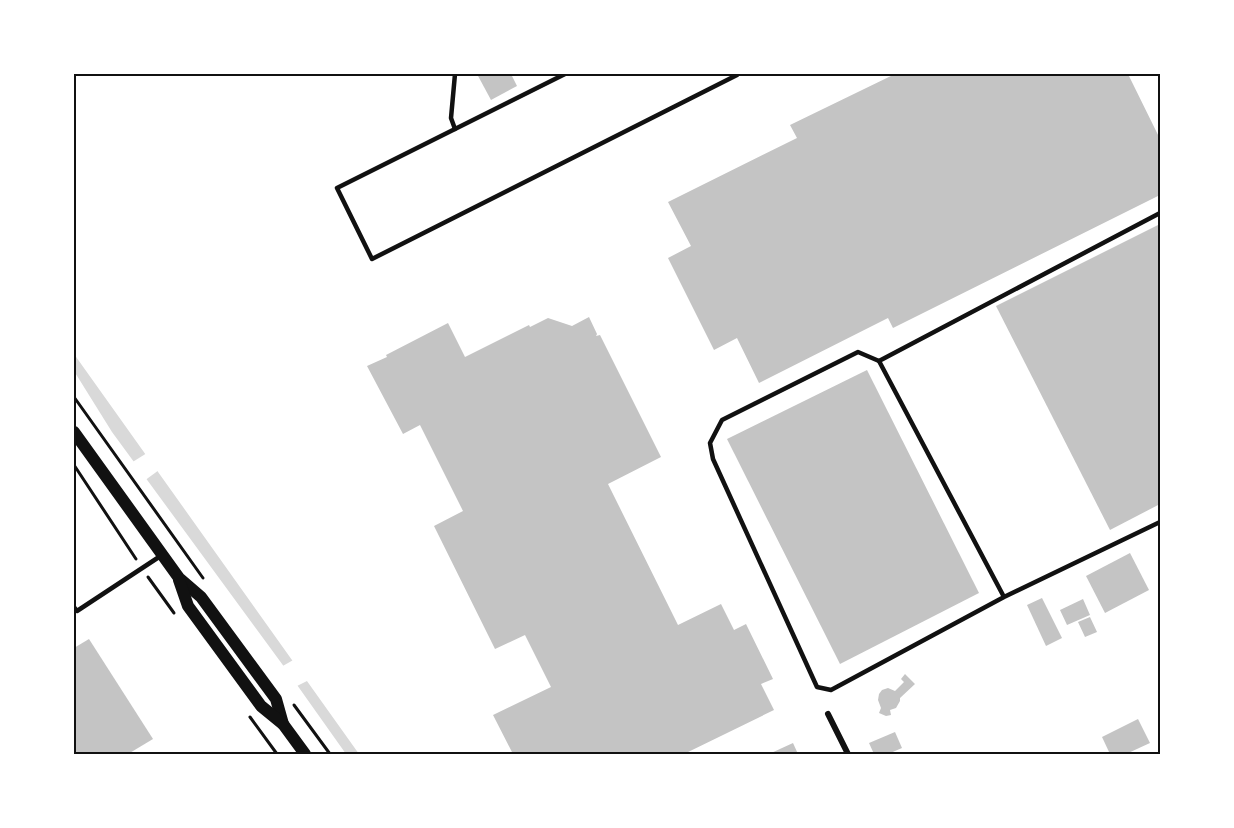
<svg xmlns="http://www.w3.org/2000/svg" width="1234" height="828" viewBox="0 0 1234 828" font-family="'Source Serif 4',serif">
	<style>
		.water { fill: #d9d9d9 }
		.pier { fill: #fff }
		.building { fill: #c4c4c4 }
		.lines { fill: none; stroke-linecap: round; stroke-linejoin: round }
		.path { stroke: #111; stroke-width: 3 }
		.service { stroke: #111; stroke-width: 4.5 }
		.minor { stroke: #111; stroke-width: 6 }
		.secondary { stroke: #111; stroke-width: 12 }
		.neatline { fill: none; stroke: #111; stroke-width: 2 }
	</style>
	<rect width="100%" height="100%" fill="#fff"/>
	<path class="water" d="M 74,354 L 359,754 L 346,754 L 285,668 L 112,432 L 74,371 Z"/>
	<g class="pier">
		<path d="M 147,453 L 159,470 L 144,481 L 131,463 Z"/>
		<path d="M 295,659 L 309,680 L 295,687 L 281,667 Z"/>
	</g>
	<g class="building">
		<path d="M 477,74 L 511,74 L 517,86 L 491,100 Z"/>
		<path d="M 895,74 L 1128,74 L 1160,139 L 1160,195 L 893,328 L 888,318 L 759,383 L 737,338 L 714,350 L 668,258 L 691,246 L 668,202 L 797,138 L 790,125 Z"/>
		<path d="M 1160,224 L 1160,504 L 1110,530 L 996,306 Z"/>
		<path d="M 589,317 L 597,334 L 596,336 L 600,335 L 661,457 L 608,484 L 678,625 L 721,604 L 734,630 L 746,624 L 773,679 L 761,684 L 774,710 L 684,754 L 513,754 L 493,715 L 551,687 L 525,635 L 495,649 L 434,526 L 463,511 L 420,425 L 403,434 L 367,366 L 387,357 L 386,355 L 448,323 L 465,357 L 529,325 L 530,327 L 548,318 L 572,326 Z"/>
		<path d="M 867,370 L 979,593 L 840,664 L 727,439 Z"/>
		<path d="M 1130,553 L 1149,590 L 1105,613 L 1086,576 Z"/>
		<path d="M 1042,598 L 1062,638 L 1046,646 L 1027,605 Z"/>
		<path d="M 1083,599 L 1090,615 L 1067,625 L 1060,610 Z"/>
		<path d="M 1090,617 L 1097,632 L 1085,637 L 1078,622 Z"/>
		<path d="M 89,639 L 153,739 L 128,754 L 74,754 L 74,648 Z"/>
		<path d="M 905,674 L 915,684 L 900,698 L 900,701 L 896,708 L 890,710 L 891,715 L 886,716 L 879,713 L 881,708 L 878,700 L 879,694 L 882,690 L 888,688 L 895,691 L 904,682 L 901,679 Z"/>
		<path d="M 1138,719 L 1150,743 L 1126,754 L 1110,754 L 1102,737 Z"/>
		<path d="M 895,732 L 902,748 L 888,754 L 874,754 L 869,743 Z"/>
		<path d="M 793,743 L 798,754 L 769,754 Z"/>
	</g>
	<g class="lines">
		<g class="path">
			<path d="M 74,397 L 203,578"/>
			<path d="M 74,465 L 136,559"/>
			<path d="M 148,577 L 174,613"/>
			<path d="M 294,705 L 330,754"/>
			<path d="M 250,717 L 277,754"/>
		</g>
		<g class="service">
			<path d="M 455,74 L 451,118 L 455,129"/>
			<path d="M 565,74 L 337,188 L 372,259 L 737,75 L 736,74"/>
			<path d="M 879,361 L 1160,213"/>
			<path d="M 1004,597 L 879,361 L 858,352 L 722,420 L 710,443 L 713,459 L 817,687 L 831,690 L 1004,597 L 1160,522"/>
			<path d="M 74,607 L 77,611 L 162,555"/>
		</g>
		<path class="minor" d="M 828,714 L 848,754"/>
		<g class="secondary">
			<path d="M 74,432 L 179,578 L 201,597 L 276,699 L 283,724"/>
			<path d="M 179,580 L 188,606 L 261,706 L 283,724 L 305,754"/>
		</g>
	</g>
	<rect width="1234" height="828" fill="none" stroke="#ffffff" stroke-width="150"/>
	<rect x="75" y="75" width="1084" height="678" class="neatline"/>
</svg>
